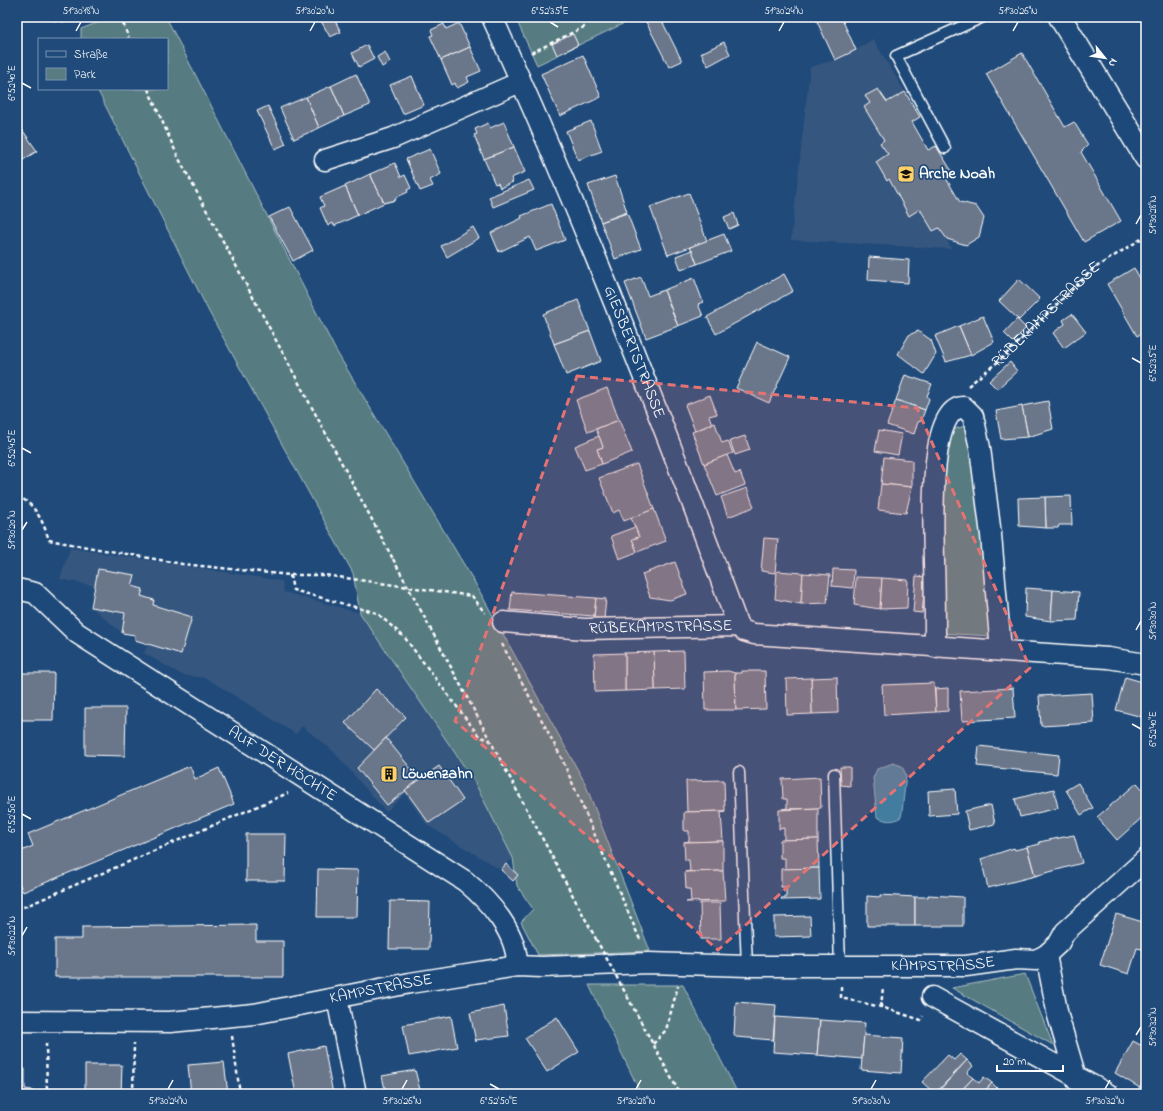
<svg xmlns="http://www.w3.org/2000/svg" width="1163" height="1111" viewBox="0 0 1163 1111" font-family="'Indie Flower',sans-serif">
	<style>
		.built { fill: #36577f }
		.green { fill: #577c82; stroke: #abbec0 }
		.water { fill: #437b9f; stroke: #8eb0c5 }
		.building { fill: #6b768a; stroke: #fff }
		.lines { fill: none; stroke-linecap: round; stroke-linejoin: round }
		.service-casing { stroke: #fff; stroke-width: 13 }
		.minor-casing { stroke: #fff; stroke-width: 23 }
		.tertiary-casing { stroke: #fff; stroke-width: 25 }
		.path { stroke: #fff; stroke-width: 2.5; stroke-dasharray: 4 3; stroke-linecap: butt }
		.service { stroke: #1f4a7a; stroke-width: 10 }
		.minor { stroke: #1f4a7a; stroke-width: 20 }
		.tertiary { stroke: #1f4a7a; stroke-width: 22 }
		.path-bridge { stroke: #fff; stroke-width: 2.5; stroke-dasharray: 4 3; stroke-linecap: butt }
		.marked { fill: #e47373; fill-opacity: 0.2; stroke: #e47373; stroke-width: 3; stroke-dasharray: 8 5; stroke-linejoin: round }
		.ticks { fill: none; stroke: #fff; stroke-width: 1.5 }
		.labels { text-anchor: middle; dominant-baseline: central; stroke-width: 3.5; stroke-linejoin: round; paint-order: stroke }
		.poi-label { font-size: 16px; font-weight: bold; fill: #fff; stroke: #1f4a7a; text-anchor: start }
		.street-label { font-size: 16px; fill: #fff; stroke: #1f4a7a }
		.neatline { fill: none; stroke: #fff; stroke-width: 1.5 }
		.ticks-label { font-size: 10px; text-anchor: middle; fill: #fff }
	</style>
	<rect width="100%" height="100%" fill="#1f4a7a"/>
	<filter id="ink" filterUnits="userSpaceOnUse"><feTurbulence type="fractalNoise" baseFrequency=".025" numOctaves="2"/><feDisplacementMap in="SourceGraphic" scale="8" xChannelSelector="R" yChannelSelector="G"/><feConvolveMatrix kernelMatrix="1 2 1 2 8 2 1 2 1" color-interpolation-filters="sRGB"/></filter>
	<g filter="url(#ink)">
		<g class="built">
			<path d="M 873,39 L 905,92 L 887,102 L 878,89 L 866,96 L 870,103 L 865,107 L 884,140 L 880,143 L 888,154 L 887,180 L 889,179 L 909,216 L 920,209 L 933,231 L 939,228 L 952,249 L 791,240 L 810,67 L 835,60 L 856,50 Z"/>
			<path d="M 70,548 L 282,581 L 284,592 L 360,613 L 474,781 L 513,858 L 501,870 L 427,825 L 405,794 L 386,812 L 334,752 L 302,726 L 296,734 L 206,678 L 182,675 L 144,653 L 148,644 L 135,640 L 135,635 L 122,633 L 91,607 L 95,586 L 60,579 Z"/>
		</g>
		<g class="green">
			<path d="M 112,17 L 166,17 L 335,349 L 475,583 L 585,783 L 650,951 L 538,955 L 521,922 L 533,909 L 517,886 L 513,858 L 474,781 L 360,613 L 353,573 L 209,312 L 97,89 L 167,89 L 167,39 L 81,39 L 81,29 Z"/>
			<path d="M 515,17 L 637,17 L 537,65 Z"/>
			<path d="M 968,425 L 1008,637 L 938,633 L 944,448 L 952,430 Z"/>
			<path d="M 1025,974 L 1053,1045 L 952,988 Z"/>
			<path d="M 589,985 L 683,985 L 738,1094 L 641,1094 Z"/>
		</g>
		<path class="water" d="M 893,763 L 902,766 L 906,775 L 902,812 L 901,817 C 892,823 885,821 877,817 L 873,778 L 877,769 Z"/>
		<g class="building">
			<path d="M 329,17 L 333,17 L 341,32 L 330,37 L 321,21 Z"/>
			<path d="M 660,17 L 682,61 L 669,67 L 644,18 Z"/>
			<path d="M 815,17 L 841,17 L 856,50 L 835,60 Z"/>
			<path d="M 459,23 L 470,47 L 441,60 L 430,36 L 433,35 L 431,30 L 444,24 L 446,29 Z"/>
			<path d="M 573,34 L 578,45 L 557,55 L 552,44 Z"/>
			<path d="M 724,42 L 730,54 L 708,66 L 701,53 Z"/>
			<path d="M 367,45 L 374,59 L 359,67 L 352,53 Z"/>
			<path d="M 470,47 L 481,71 L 467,77 L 469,82 L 457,88 L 455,83 L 452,85 L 441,60 Z"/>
			<path d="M 385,52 L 390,62 L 382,67 L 377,57 Z"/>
			<path d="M 1022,53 L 1065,127 L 1074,122 L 1088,145 L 1081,152 L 1121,221 L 1084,242 L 986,74 Z"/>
			<path d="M 583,55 L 601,97 L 560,116 L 541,74 Z"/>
			<path d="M 356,74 L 370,105 L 344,116 L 331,86 Z"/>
			<path d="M 412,76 L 424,105 L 403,114 L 390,85 Z"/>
			<path d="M 331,86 L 344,116 L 319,128 L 306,97 Z"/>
			<path d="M 878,89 L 887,102 L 905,92 L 920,117 L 912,122 L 928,150 L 936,146 L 953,173 L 946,178 L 960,202 L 976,206 L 984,218 L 979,237 L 966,245 L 947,239 L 939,228 L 933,231 L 920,209 L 909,216 L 889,179 L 887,181 L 876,162 L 888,154 L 880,143 L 884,140 L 864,107 L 870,103 L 865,96 Z"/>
			<path d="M 306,97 L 319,128 L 294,139 L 280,108 Z"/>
			<path d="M 268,106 L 286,144 L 275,149 L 257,111 Z"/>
			<path d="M 591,121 L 602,151 L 578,160 L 566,131 Z"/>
			<path d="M 504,122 L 514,147 L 484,159 L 474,135 L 477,134 L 475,129 L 488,123 L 490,128 Z"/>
			<path d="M 19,125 L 37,151 L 17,164 L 17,127 Z"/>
			<path d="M 514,147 L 525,172 L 511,178 L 513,182 L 500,188 L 498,183 L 495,184 L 484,159 Z"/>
			<path d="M 430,149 L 441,174 L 430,180 L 433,186 L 420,191 L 406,159 Z"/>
			<path d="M 395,163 L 401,177 L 405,175 L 411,188 L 407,190 L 408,192 L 395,198 L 396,200 L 384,203 L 370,174 Z"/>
			<path d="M 370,174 L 384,203 L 358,215 L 345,186 Z"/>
			<path d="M 615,176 L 627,212 L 601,222 L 588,185 Z"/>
			<path d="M 529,180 L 534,190 L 493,207 L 489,197 Z"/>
			<path d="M 345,186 L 358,215 L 334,226 L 333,223 L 328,226 L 320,208 L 324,206 L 320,197 Z"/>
			<path d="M 689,193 L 707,241 L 668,255 L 650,207 Z"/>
			<path d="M 551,204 L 565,240 L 536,251 L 530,237 L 499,252 L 491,233 L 522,218 L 521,216 Z"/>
			<path d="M 290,207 L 313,250 L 293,261 L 269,217 Z"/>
			<path d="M 627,213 L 641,249 L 615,259 L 601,222 Z"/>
			<path d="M 734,213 L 738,225 L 729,229 L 724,217 Z"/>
			<path d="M 473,227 L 479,238 L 447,257 L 441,246 Z"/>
			<path d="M 724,234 L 731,251 L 697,264 L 690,247 Z"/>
			<path d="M 692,250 L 697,264 L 681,270 L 676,256 Z"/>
			<path d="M 869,257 L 909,260 L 908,283 L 868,280 Z"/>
			<path d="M 1134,268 L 1146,288 L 1146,331 L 1137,336 L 1107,284 Z"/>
			<path d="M 784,274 L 793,291 L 716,334 L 707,317 Z"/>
			<path d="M 641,277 L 648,296 L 664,290 L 678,326 L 646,338 L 625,283 Z"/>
			<path d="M 694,278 L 703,302 L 698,304 L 703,316 L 678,326 L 664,290 Z"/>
			<path d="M 1019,279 L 1040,299 L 1019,320 L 999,301 Z"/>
			<path d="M 578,300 L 590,331 L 554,344 L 543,314 Z"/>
			<path d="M 1072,314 L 1086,332 L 1064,348 L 1053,333 L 1065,324 L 1063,320 Z"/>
			<path d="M 983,316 L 994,342 L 971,355 L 959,326 Z"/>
			<path d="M 1017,319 L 1026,328 L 1013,342 L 1004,333 Z"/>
			<path d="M 959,326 L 971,355 L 946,362 L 935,336 Z"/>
			<path d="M 590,331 L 601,361 L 566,375 L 554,344 Z"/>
			<path d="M 918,331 L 931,340 L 936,354 L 924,374 L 898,354 L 909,335 Z"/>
			<path d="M 757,342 L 790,357 L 769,403 L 736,388 Z"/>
			<path d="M 1010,362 L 1017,371 L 997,389 L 989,381 Z"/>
			<path d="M 905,375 L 932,384 L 927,396 L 929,399 L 925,410 L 896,400 Z"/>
			<path d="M 607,388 L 619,420 L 588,432 L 576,400 Z"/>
			<path d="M 710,395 L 717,414 L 709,416 L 712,424 L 695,431 L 685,405 Z"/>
			<path d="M 896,400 L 925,410 L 921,421 L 918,422 L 914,434 L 887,425 Z"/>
			<path d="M 1048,401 L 1053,429 L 1028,437 L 1022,406 Z"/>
			<path d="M 1022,406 L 1028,437 L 1001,439 L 996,411 Z"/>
			<path d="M 619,420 L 632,452 L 602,464 L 597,449 L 603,447 L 596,429 Z"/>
			<path d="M 715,423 L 722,443 L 728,441 L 733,453 L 704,464 L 692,432 Z"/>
			<path d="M 879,430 L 902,434 L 898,455 L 875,451 Z"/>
			<path d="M 599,436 L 603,447 L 597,449 L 602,464 L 585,470 L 575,446 Z"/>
			<path d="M 745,436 L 750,450 L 735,455 L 730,441 Z"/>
			<path d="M 727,455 L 735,474 L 740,472 L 745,485 L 717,496 L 704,464 Z"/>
			<path d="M 884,457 L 912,460 L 912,487 L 881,484 Z"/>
			<path d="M 637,464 L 654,509 L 624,521 L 619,510 L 613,513 L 599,478 Z"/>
			<path d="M 881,484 L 912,487 L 906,513 L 878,510 Z"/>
			<path d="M 747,488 L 754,507 L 728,517 L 721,497 Z"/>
			<path d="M 1071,496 L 1072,525 L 1059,525 L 1058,528 L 1046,528 L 1045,497 Z"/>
			<path d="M 1045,497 L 1046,528 L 1019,526 L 1018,498 Z"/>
			<path d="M 654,509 L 666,541 L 637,552 L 632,539 L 639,537 L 631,518 Z"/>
			<path d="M 635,527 L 639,537 L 632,539 L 637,552 L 619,559 L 611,536 Z"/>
			<path d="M 764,538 L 778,539 L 775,573 L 761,571 Z"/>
			<path d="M 675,562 L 687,594 L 670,600 L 650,597 L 642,574 Z"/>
			<path d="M 98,569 L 135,575 L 132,586 L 143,589 L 141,596 L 154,600 L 153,605 L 192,617 L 181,654 L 135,640 L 135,635 L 122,633 L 125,613 L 91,607 Z"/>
			<path d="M 833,569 L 854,570 L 853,588 L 832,586 Z"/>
			<path d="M 777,571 L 803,573 L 801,604 L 775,599 Z"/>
			<path d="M 803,573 L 830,575 L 827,603 L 801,604 Z"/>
			<path d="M 916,576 L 926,577 L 922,613 L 913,612 Z"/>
			<path d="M 856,577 L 882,578 L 880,609 L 854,605 Z"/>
			<path d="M 882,578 L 908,580 L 907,608 L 880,609 Z"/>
			<path d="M 1026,588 L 1053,590 L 1051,621 L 1025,617 Z"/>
			<path d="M 1053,590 L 1079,592 L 1077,620 L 1051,621 Z"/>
			<path d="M 512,592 L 596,598 L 594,616 L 510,610 Z"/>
			<path d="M 596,598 L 606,599 L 604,619 L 594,618 Z"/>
			<path d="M 684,651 L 685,689 L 655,690 L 654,652 Z"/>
			<path d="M 654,652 L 655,690 L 625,691 L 625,653 Z"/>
			<path d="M 625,653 L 625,691 L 595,692 L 594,654 Z"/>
			<path d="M 728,671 L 735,673 L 736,710 L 705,710 L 704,672 Z"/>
			<path d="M 742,671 L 765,671 L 766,709 L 736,710 L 735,673 L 742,673 Z"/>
			<path d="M 17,673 L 54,673 L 53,720 L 17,720 Z"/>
			<path d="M 837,677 L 838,713 L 812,714 L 811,678 Z"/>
			<path d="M 1125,677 L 1146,683 L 1146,718 L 1116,710 Z"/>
			<path d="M 811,678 L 812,714 L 787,715 L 786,679 Z"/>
			<path d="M 934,683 L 936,712 L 884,715 L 882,685 Z"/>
			<path d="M 948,688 L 948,711 L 936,712 L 935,689 Z"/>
			<path d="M 1013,688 L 1015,718 L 962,721 L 960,691 Z"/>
			<path d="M 376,689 L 406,717 L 374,750 L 345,723 Z"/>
			<path d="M 1092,693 L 1094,723 L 1041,726 L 1039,696 Z"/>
			<path d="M 85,708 L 126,708 L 125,756 L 85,755 Z"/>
			<path d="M 386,738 L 420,780 L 387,805 L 357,768 Z"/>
			<path d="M 979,746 L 1059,755 L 1057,774 L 977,766 Z"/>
			<path d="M 190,766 L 195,779 L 219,768 L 234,804 L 23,892 L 17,878 L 17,853 L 33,846 L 28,834 Z"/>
			<path d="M 439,766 L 463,800 L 429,823 L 405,790 Z"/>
			<path d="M 840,767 L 850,767 L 850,786 L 841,785 Z"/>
			<path d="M 820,777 L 821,808 L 782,809 L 787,808 L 787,799 L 783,799 L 782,779 Z"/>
			<path d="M 724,780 L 725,811 L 687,812 L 686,781 Z"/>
			<path d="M 1078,783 L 1093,808 L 1081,815 L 1066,790 Z"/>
			<path d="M 1137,783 L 1146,793 L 1146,814 L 1117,840 L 1097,817 Z"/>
			<path d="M 955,789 L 957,814 L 929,816 L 928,791 Z"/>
			<path d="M 1054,789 L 1058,808 L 1020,817 L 1015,799 Z"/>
			<path d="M 991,805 L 995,824 L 969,830 L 965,811 Z"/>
			<path d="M 818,808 L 818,839 L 784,840 L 784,828 L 779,829 L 779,810 Z"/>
			<path d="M 725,811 L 721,812 L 723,841 L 684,842 L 689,841 L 689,831 L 684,831 L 684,812 Z"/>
			<path d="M 246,834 L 286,834 L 285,881 L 246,881 Z"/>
			<path d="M 1074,835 L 1082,863 L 1035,876 L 1027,847 L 1040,844 L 1039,842 Z"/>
			<path d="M 818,839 L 819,868 L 785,869 L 785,858 L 780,858 L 780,840 Z"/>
			<path d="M 723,841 L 723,871 L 685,872 L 690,871 L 689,860 L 685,860 L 684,842 Z"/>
			<path d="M 1027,847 L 1035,876 L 988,888 L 981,859 L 1014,848 L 1015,850 Z"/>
			<path d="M 506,864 L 518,875 L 513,881 L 501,870 Z"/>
			<path d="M 819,868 L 820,899 L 782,900 L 781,898 L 786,898 L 786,887 L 781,887 L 781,869 Z"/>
			<path d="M 318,869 L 358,870 L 357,917 L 317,917 Z"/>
			<path d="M 723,871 L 725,901 L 686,902 L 691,901 L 690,889 L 686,889 L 685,872 Z"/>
			<path d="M 880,895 L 915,897 L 915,926 L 867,926 L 867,896 L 880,897 Z"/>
			<path d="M 928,895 L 963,897 L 963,926 L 915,926 L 915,897 L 928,897 Z"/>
			<path d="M 390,901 L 430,902 L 429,949 L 389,949 Z"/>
			<path d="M 700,903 L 720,903 L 721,939 L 701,939 Z"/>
			<path d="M 1116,914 L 1146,923 L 1146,950 L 1137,948 L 1129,974 L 1100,965 Z"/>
			<path d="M 810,916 L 811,936 L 774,937 L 774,917 Z"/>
			<path d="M 256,925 L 256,941 L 283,941 L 283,977 L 55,977 L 55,939 L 82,939 L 82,927 Z"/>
			<path d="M 736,1002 L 776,1005 L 773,1040 L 736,1037 L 734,1034 Z"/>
			<path d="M 504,1006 L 509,1036 L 476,1040 L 476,1042 L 470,1013 Z"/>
			<path d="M 451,1016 L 457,1047 L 409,1056 L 403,1025 Z"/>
			<path d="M 557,1017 L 579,1052 L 547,1072 L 525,1038 Z"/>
			<path d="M 775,1017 L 820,1020 L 817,1055 L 773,1052 Z"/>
			<path d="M 820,1020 L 865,1023 L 862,1059 L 817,1055 Z"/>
			<path d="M 864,1035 L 903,1038 L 901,1073 L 861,1070 Z"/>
			<path d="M 1133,1041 L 1146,1048 L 1146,1077 L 1140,1088 L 1115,1073 Z"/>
			<path d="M 324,1046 L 333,1094 L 296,1094 L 288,1054 Z"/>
			<path d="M 960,1054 L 967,1060 L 935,1094 L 922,1082 L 948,1055 L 954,1060 Z"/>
			<path d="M 967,1060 L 973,1066 L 967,1073 L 973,1078 L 958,1094 L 936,1094 Z"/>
			<path d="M 224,1062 L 228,1094 L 191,1094 L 188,1065 Z"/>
			<path d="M 85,1065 L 122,1065 L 121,1094 L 85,1094 Z"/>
			<path d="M 17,1069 L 25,1069 L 25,1089 L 32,1090 L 32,1094 L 17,1094 Z"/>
			<path d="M 415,1070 L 421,1094 L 386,1094 L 382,1076 Z"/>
			<path d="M 984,1077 L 992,1083 L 982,1094 L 958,1094 L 973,1078 L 979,1083 Z"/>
			<path d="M 992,1083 L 1003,1094 L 982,1094 Z"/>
		</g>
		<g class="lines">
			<g class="service-casing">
				<g id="service">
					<path d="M 945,148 L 896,56 L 983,17"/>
					<path d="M 739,772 L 747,966"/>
					<path d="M 834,774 L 840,966"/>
				</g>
			</g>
			<g class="minor-casing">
				<g id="minor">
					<path id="s2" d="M 492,17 C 583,216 663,421 738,626"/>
					<path d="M 325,160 L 393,138 L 520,82"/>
					<path id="s3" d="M 17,589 L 35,593 L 77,633 L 465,881 C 489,901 518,933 517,966"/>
					<path id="s4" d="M 503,622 L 584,629 L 738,626 L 744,631 L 754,634 L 1108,658 L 1146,664"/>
					<path d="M 935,647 C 935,619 935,591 934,562 C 934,537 926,406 964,407 L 973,416 L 980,448 L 991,535 L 1001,650"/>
					<path d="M 1046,955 L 1058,1016 L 1077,1081"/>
					<path d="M 932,997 L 1108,1094"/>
					<path d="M 337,998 L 356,1094"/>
					<path id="s5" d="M 17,1021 L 170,1022 L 254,1014 L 410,983 L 517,966 L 542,967 L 649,963 L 747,966 L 966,966 L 1016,959 L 1036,960 L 1046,955 L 1059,943 L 1065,932 L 1146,859"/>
				</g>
			</g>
			<g class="tertiary-casing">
				<path id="tertiary" d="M 1060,17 L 1146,158"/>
			</g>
			<g class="path">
				<path d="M 40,17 C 55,21 76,24 90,17"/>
				<path d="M 121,17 L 129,39"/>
				<path d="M 531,53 L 586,26"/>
				<path d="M 148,89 L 178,157 L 393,559"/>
				<path id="s1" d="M 968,386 L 1000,360 L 1093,269 L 1146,236"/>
				<path d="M 17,496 C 36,504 43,522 49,540 L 182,564 L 290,575 L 324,575 L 472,596 L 485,613"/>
				<path d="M 290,575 L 293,590 L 377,613 L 405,638 L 479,736 L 491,741"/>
				<path d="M 420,609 L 596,939"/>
				<path d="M 502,644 L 562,759 L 641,942"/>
				<path d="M 17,910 L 288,793"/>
				<path d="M 841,987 L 841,998 L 881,1007 L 921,1020 L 923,1016"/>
				<path d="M 627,996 L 680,1094"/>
				<path d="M 881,1007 L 883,987"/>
				<path d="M 232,1036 L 240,1094"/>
				<path d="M 46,1043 L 47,1094"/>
				<path d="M 653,1044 L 666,1030 L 678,986"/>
				<path d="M 133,1094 L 134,1043"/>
			</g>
			<use href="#service" class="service"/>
			<use href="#minor" class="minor"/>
			<use href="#tertiary" class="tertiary"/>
			<g class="path-bridge">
				<path d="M 393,559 L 420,609"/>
				<path d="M 596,939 L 627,996"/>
			</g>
		</g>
	</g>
	<path class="marked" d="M 577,376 L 917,408 L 1030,668 L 718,950 L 455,721 Z"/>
	<path class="ticks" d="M 550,22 L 558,27M 76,31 L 81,22M 310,31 L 315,22M 779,31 L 784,22M 1013,31 L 1018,22M 22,83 L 31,88M 1136,224 L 1141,215M 1132,358 L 1141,363M 22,448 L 31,453M 22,530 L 27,522M 1136,630 L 1141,621M 1132,724 L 1141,729M 22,814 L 31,819M 22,936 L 27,927M 1136,1035 L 1141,1027M 490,1084 L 499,1089M 168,1089 L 173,1080M 402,1089 L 407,1080M 636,1089 L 641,1080M 871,1089 L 876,1080M 1105,1089 L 1110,1080"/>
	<defs>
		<g id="school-square" transform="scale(0.9)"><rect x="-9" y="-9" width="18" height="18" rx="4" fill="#ffd166" stroke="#1f4a7a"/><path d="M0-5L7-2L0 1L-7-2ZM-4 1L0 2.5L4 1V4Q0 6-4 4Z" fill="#111"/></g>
		<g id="building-square" transform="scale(0.9)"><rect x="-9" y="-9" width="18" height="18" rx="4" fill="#ffd166" stroke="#1f4a7a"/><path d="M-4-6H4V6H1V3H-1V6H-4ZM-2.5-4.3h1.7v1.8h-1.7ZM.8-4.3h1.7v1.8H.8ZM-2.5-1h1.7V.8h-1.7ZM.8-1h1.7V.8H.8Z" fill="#111"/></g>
	</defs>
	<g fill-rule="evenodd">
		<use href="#school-square" x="906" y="174"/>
		<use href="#building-square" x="389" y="774"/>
	</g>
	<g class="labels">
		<g class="poi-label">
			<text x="919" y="174">Arche Noah</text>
			<text x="402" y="774">Löwenzahn</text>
		</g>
		<g class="street-label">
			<text stroke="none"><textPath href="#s1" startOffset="106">RÜBEKAMPSTRASSE</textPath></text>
			<text stroke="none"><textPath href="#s2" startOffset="364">GIESBERTSTRASSE</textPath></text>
			<text stroke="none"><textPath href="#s4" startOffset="158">RÜBEKAMPSTRASSE</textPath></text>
			<text stroke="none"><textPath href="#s3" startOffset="320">AUF DER HÖCHTE</textPath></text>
			<text stroke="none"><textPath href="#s5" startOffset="931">KAMPSTRASSE</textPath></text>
			<text stroke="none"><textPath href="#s5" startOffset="367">KAMPSTRASSE</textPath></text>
		</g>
	</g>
	<rect width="1163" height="1111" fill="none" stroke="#1f4a7a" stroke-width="44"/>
	<rect x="38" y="38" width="130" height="52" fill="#1f4a7a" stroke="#7992af"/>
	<rect x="46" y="51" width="20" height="6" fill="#1f4a7a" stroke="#7992af"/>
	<text x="74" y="58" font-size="12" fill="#ffffff">Straße</text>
	<rect x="46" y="68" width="20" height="12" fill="#577c82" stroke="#7992af"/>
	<text x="74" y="78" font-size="12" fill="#ffffff">Park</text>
	<g transform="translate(1105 58) rotate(120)" stroke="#1f4a7a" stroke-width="3" paint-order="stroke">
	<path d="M0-3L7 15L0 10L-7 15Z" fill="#ffffff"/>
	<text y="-6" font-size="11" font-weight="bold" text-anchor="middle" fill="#ffffff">N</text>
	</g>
	<path d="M997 1065v6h66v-6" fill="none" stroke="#ffffff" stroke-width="2"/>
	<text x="1003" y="1065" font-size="12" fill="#ffffff" stroke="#1f4a7a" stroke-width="3" paint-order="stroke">20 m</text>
	<rect x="22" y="22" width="1119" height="1067" class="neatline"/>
	<g class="ticks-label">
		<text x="81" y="14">51°30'18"N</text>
		<text x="315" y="14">51°30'20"N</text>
		<text x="550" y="14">6°52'35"E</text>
		<text x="784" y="14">51°30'24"N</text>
		<text x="1018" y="14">51°30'26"N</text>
		<text transform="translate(11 83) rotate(-90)" y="4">6°52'40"E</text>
		<text transform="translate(1152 215) rotate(-90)" y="4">51°30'28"N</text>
		<text transform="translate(1152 363) rotate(-90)" y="4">6°52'35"E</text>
		<text transform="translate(11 448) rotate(-90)" y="4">6°52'45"E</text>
		<text transform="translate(11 530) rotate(-90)" y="4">51°30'20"N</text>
		<text transform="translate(1152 621) rotate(-90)" y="4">51°30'30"N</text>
		<text transform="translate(1152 729) rotate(-90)" y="4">6°52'40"E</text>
		<text transform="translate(11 814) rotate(-90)" y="4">6°52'50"E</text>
		<text transform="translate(11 936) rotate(-90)" y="4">51°30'22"N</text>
		<text transform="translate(1152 1027) rotate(-90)" y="4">51°30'32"N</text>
		<text x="168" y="1104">51°30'24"N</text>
		<text x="402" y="1104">51°30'26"N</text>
		<text x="499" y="1104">6°52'50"E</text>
		<text x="636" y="1104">51°30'28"N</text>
		<text x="871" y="1104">51°30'30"N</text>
		<text x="1105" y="1104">51°30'32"N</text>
	</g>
</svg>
